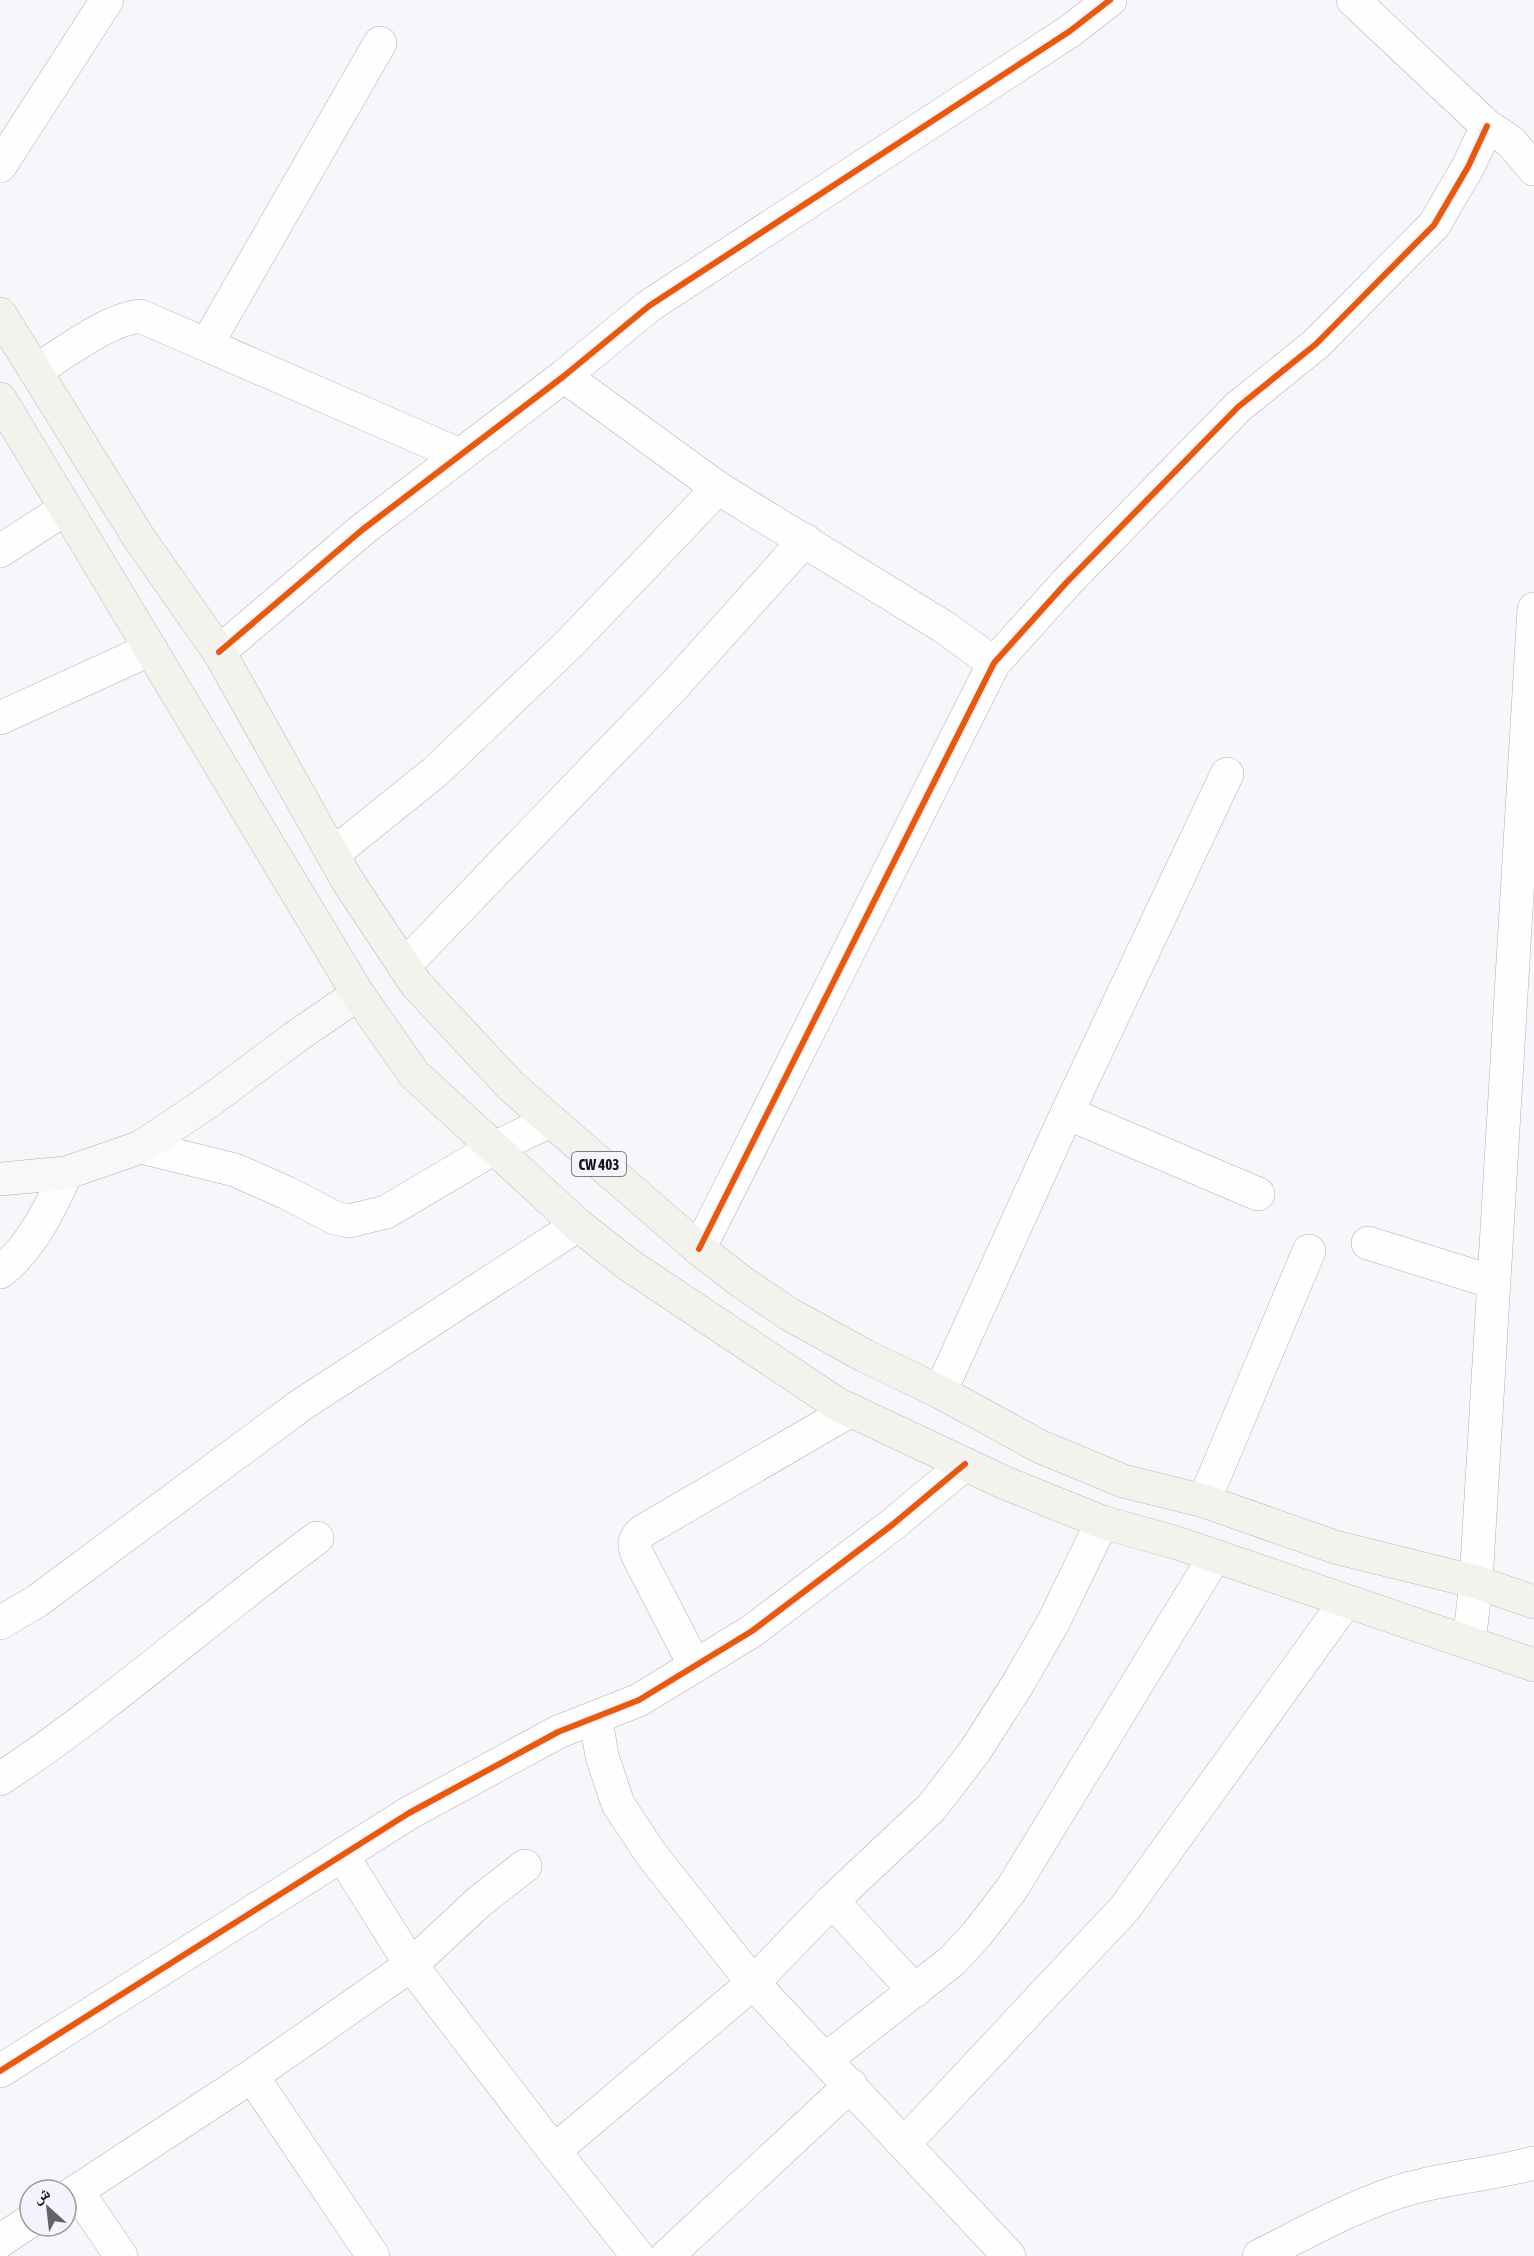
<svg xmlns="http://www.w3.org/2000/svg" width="1534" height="2256" viewBox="0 0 1534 2256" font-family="'Asap Condensed','Noto Naskh Arabic',sans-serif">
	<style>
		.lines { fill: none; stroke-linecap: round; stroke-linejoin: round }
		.street-casing { stroke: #b1b0b5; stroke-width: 34 }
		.secondary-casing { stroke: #b1b0b5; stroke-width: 34 }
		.primary-casing { stroke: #beb8b2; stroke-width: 34 }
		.street { stroke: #fefefe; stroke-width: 33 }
		.secondary { stroke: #f9f8f6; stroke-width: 33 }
		.primary { stroke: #f4f2ed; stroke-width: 33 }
		.cycleway-casing { stroke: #f6f3fe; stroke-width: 10 }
		.cycleway { stroke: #e8590c; stroke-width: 6 }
		.labels { text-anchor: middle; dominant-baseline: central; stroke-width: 6; stroke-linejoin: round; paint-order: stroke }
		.shield { fill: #f6f3fe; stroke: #58565c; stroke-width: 1.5 }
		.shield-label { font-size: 15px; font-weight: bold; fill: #141317 }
	</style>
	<rect width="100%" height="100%" fill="#f7f6fb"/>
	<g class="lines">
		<g class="street-casing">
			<g id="street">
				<path d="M 1353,0 L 1487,126 L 1510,141 L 1534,169"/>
				<path d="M 0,166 L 107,0"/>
				<path d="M 207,344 L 380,43"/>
				<path d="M 35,371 C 65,353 106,320 140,316 L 460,455"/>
				<path d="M 564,376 L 718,488 L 944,627 L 994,663"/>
				<path d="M 0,551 L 65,509"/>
				<path d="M 219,652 L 362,530 L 564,376 L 649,306 L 1070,31 L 1110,0"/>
				<path d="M 0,718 L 151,649"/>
				<path d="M 333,854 L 435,772 L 569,644 L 718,488"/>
				<path d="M 404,966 L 673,687 L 805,540"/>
				<path d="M 1067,1113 L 1258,1194"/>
				<path d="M 141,1147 L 235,1170 L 287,1193 L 335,1218 L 349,1221 L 386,1212 L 494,1148 L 550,1121"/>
				<path d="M 1368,1243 L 1493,1282"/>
				<path d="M 699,1249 L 994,663 L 1066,583 L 1238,407 L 1316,344 L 1434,225 L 1468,167 L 1487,126"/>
				<path d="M 0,1272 C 32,1247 50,1209 66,1173"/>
				<path d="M 940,1392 L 1067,1113 L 1227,774"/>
				<path d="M 1204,1501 L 1309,1251"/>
				<path d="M 0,1623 L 37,1601 L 301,1405 L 578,1225"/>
				<path d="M 1469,1643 L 1476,1582 L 1534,609"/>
				<path d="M 695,1666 L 638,1556 C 633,1544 633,1540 643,1531 L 851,1410"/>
				<path d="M 596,1719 L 602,1756 L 618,1804 L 651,1854 L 753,1983 L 1009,2256"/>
				<path d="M 0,1779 C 111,1706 210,1616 317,1538"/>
				<path d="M 342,1855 L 411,1965 L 554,2151 L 638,2256"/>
				<path d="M 832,1901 L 915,1991"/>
				<path d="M 826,2059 L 952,1961 L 977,1934 L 1011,1890 L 1215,1556"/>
				<path d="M 0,2071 L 409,1813 L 558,1732 L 639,1700 L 752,1631 L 892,1525 L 965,1464"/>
				<path d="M 252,2076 L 373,2256"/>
				<path d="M 904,2144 L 1125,1908 L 1346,1601"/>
				<path d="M 554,2151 L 753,1983 L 832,1901 L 932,1807 L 975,1751 L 1019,1682 L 1054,1621 L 1102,1522"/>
				<path d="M 77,2191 L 121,2256"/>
				<path d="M 66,2198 L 252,2076 L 411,1965 L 481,1900 L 525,1866"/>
				<path d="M 0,2241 L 30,2221"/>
				<path d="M 667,2256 L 851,2085"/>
				<path d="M 1259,2256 C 1307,2232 1360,2202 1411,2188 C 1452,2177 1493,2174 1534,2163"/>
			</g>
		</g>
		<g class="secondary-casing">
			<path id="secondary" d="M 0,1179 L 66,1173 L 141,1147 L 211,1100 L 294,1038 L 358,994"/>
		</g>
		<g class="primary-casing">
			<g id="primary">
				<path d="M 0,314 L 139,538 L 219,652 L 347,880 L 416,984 L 511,1086 L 699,1249 L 743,1283 L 789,1314 L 865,1356 L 940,1392 L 1041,1447 L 1123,1481 L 1204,1501 L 1335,1547 L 1476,1582 L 1534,1602"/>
				<path d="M 0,399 L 358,994 L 414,1074 L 578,1225 L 629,1265 L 837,1404 L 1003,1482 L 1102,1522 L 1177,1543 L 1534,1665"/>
			</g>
		</g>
		<use href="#street" class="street"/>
		<use href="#secondary" class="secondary"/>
		<use href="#primary" class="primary"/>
		<g class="cycleway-casing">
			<g id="cycleway">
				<path d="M 219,652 L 362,530 L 564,376 L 649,306 L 1070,31 L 1110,0"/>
				<path d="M 699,1249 L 994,663 L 1066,583 L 1238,407 L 1316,344 L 1434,225 L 1468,167 L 1487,126"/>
				<path d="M 0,2071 L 409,1813 L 558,1732 L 639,1700 L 752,1631 L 892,1525 L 965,1464"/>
			</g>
		</g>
		<use href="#cycleway" class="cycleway"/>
	</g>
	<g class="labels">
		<rect class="shield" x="572" y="1152" width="54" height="24" rx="4.5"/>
		<g class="shield-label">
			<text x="599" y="1164">CW 403</text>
		</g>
	</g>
	<g transform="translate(48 2208) rotate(333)"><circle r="28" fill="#f6f3fe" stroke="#9c99a2" stroke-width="1.5"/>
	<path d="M0-4.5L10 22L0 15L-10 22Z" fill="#636267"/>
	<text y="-9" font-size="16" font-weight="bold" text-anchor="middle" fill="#141317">ش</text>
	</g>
</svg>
